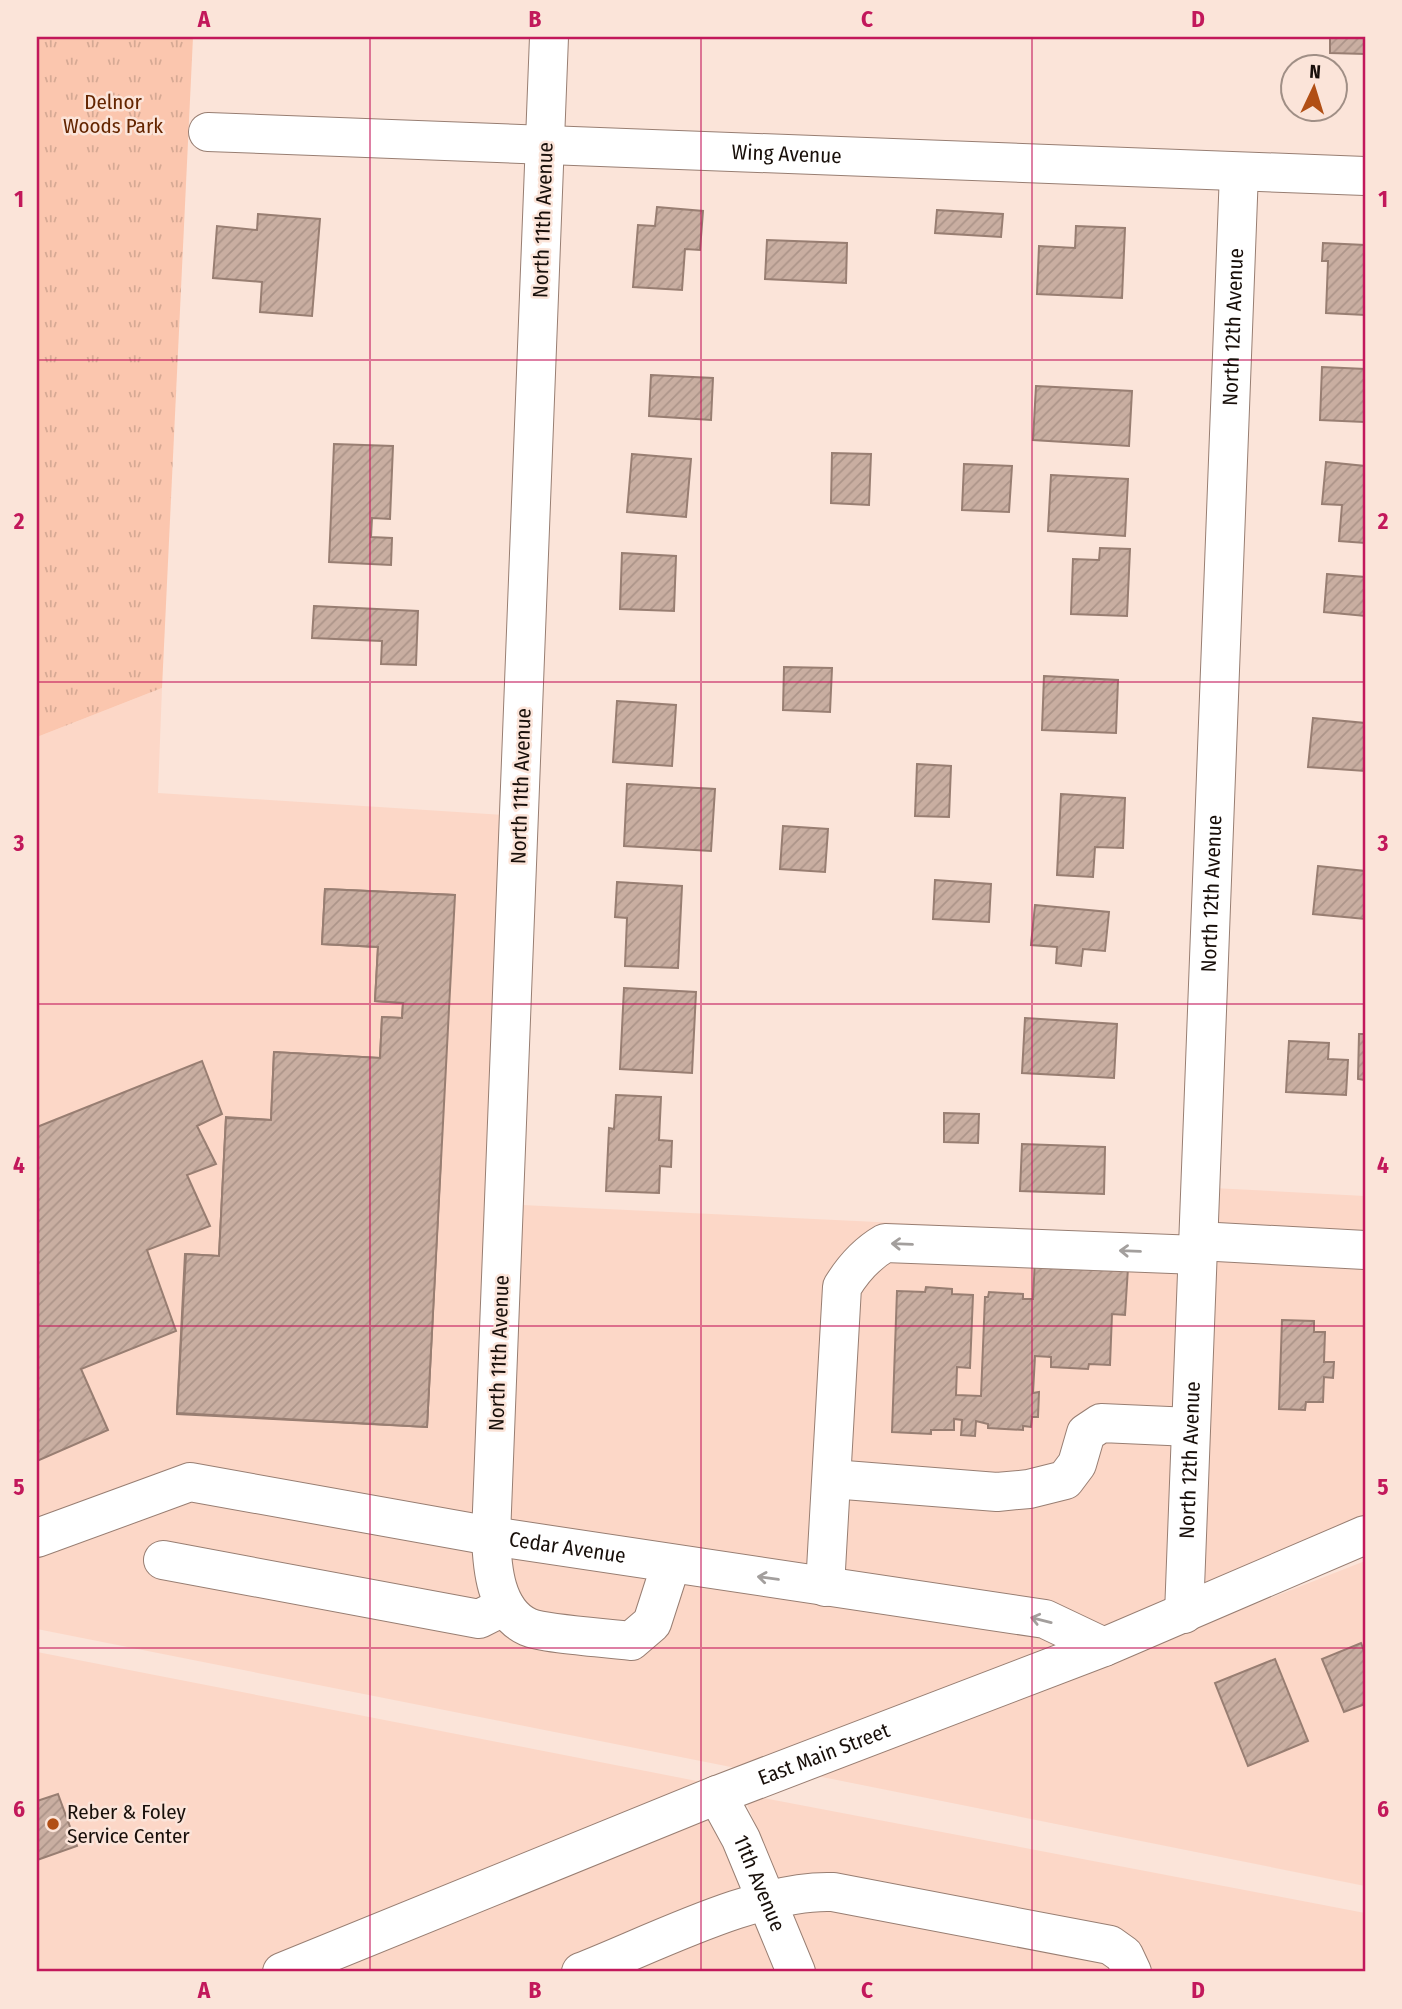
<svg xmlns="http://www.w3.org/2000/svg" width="1402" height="2009" viewBox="0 0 1402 2009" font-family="'Fira Sans Condensed',sans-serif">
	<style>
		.built { fill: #fcd7c7 }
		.park { fill: url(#park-tufts) }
		.building { fill: url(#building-hatch); stroke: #987e72; stroke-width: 2 }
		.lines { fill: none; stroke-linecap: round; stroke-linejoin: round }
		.minor-casing { stroke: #987e72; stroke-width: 40 }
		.major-casing { stroke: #987e72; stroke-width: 40 }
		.minor { stroke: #fff; stroke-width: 38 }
		.major { stroke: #fff; stroke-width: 38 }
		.oneway { stroke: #a39f9d }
		.grid { fill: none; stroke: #c2185b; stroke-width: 2; stroke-opacity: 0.55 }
		.poi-dot { fill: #b14f15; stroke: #fbe4d9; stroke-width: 2.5 }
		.labels { text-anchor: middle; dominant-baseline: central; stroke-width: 5; stroke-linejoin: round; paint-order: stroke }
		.park-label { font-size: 21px; fill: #642500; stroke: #fbe4d9 }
		.street-label { font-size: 21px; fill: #180f0a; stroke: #fbe4d9 }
		.poi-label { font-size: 21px; fill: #180f0a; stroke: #fbe4d9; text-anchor: start }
		.neatline { fill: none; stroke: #c2185b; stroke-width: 2.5 }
		.grid-label { font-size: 23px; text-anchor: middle; font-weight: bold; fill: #c2185b }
	</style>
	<defs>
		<pattern id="park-tufts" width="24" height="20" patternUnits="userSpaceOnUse" patternTransform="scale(1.75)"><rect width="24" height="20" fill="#fbc6ae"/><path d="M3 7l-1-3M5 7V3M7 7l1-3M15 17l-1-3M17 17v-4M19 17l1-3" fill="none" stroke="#d6a994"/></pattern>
		<pattern id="building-hatch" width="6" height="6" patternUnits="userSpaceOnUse" patternTransform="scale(1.75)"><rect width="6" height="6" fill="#c9aea1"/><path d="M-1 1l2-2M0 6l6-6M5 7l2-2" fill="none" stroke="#ac9489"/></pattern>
	</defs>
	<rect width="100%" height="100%" fill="#fbe4d9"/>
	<g class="built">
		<path d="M 162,688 L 158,793 L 504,815 L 479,1546 L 1077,1640 L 741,1769 L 37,1629 L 37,737 Z"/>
		<path d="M 1213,1188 L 1365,1196 L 1365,1520 L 1196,1597 Z"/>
		<path d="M 522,1205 L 1189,1237 L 1173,1609 L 1114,1629 L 505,1529 Z"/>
		<path d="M 1365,1561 L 1365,1886 L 817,1776 Z"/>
		<path d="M 37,1652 L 707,1783 L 259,1972 L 37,1972 Z"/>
		<path d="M 743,1794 L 1365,1913 L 1365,1972 L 815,1972 Z"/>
		<path d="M 716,1803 L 786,1972 L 347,1972 L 343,1963 Z"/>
	</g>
	<path class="park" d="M 37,37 L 193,37 L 162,688 L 37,737 Z"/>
	<g class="building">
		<path d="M 1330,37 L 1365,37 L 1365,54 L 1330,53 Z"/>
		<path d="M 657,207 L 703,211 L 700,250 L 685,249 L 682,290 L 633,287 L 638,225 L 655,226 Z"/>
		<path d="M 937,210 L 1003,214 L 1001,237 L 935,233 Z"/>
		<path d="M 258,214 L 320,219 L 312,316 L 260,312 L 262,282 L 213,278 L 217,226 L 257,230 Z"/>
		<path d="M 1076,226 L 1125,228 L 1122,298 L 1037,294 L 1039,246 L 1075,248 Z"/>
		<path d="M 767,240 L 847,243 L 846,283 L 765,279 Z"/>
		<path d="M 1323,243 L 1365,245 L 1365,315 L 1326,313 L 1328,261 L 1322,261 Z"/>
		<path d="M 1322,367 L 1365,369 L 1364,422 L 1320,420 Z"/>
		<path d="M 651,375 L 713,378 L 711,420 L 649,416 Z"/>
		<path d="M 1036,386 L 1132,391 L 1129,446 L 1033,440 Z"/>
		<path d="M 334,444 L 393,446 L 390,519 L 372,518 L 371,537 L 392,538 L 391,565 L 329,562 Z"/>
		<path d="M 832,453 L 871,454 L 869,505 L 831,503 Z"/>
		<path d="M 632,454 L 691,459 L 686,517 L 627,512 Z"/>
		<path d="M 1326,462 L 1365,466 L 1365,543 L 1339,541 L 1342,505 L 1322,504 Z"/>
		<path d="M 964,464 L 1012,466 L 1009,512 L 962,510 Z"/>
		<path d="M 1051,475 L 1128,479 L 1125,536 L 1048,531 Z"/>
		<path d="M 1100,548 L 1130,549 L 1127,616 L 1071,614 L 1073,559 L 1099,560 Z"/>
		<path d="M 622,553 L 676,556 L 674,611 L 620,609 Z"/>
		<path d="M 1327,574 L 1365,577 L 1365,616 L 1324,612 Z"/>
		<path d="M 314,606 L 418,611 L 416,665 L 381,664 L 382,641 L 312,638 Z"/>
		<path d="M 784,667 L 832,668 L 830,712 L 783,710 Z"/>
		<path d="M 1044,676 L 1118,680 L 1116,733 L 1042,730 Z"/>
		<path d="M 617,701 L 676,705 L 672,766 L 613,762 Z"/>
		<path d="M 1313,718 L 1365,723 L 1365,771 L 1308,767 Z"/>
		<path d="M 917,764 L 951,766 L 949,817 L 915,816 Z"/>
		<path d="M 627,784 L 715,789 L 711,851 L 624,846 Z"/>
		<path d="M 1061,794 L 1125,798 L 1123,848 L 1095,847 L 1093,877 L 1057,875 Z"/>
		<path d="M 783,826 L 828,829 L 825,872 L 780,869 Z"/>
		<path d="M 1318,866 L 1365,871 L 1365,919 L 1313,914 Z"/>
		<path d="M 935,880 L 991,884 L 989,922 L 933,919 Z"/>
		<path d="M 617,882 L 682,886 L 678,968 L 625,966 L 627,918 L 615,917 Z"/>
		<path d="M 325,889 L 454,895 L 445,1066 L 408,1064 L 403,1154 L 441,1156 L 427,1427 L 177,1414 L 185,1254 L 219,1256 L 226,1117 L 271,1120 L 274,1052 L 380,1058 L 382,1017 L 402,1018 L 403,1003 L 375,1001 L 378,947 L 322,944 Z"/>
		<path d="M 325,889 L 455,895 L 427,1427 L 177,1413 L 186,1254 L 219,1256 L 226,1118 L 271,1120 L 274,1052 L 380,1058 L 382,1017 L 402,1018 L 403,1003 L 375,1001 L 378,947 L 322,944 Z"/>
		<path d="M 1035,905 L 1109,912 L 1105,951 L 1083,949 L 1081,966 L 1056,963 L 1057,947 L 1031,945 Z"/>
		<path d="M 624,988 L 696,992 L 692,1073 L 620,1069 Z"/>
		<path d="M 1025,1018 L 1117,1024 L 1114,1078 L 1022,1073 Z"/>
		<path d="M 1359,1034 L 1365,1034 L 1365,1080 L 1358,1079 Z"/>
		<path d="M 1289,1041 L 1329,1043 L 1328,1059 L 1348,1060 L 1346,1095 L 1286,1092 Z"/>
		<path d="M 202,1061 L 222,1114 L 197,1126 L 216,1164 L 187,1175 L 210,1226 L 147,1250 L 176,1331 L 81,1369 L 108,1430 L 37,1461 L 37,1127 Z"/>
		<path d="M 616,1095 L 661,1097 L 659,1140 L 672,1141 L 671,1167 L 660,1166 L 659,1193 L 606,1191 L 609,1128 L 614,1129 Z"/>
		<path d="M 944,1113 L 979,1114 L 978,1143 L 944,1142 Z"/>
		<path d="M 1022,1144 L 1105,1147 L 1104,1194 L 1020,1191 Z"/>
		<path d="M 1035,1258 L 1128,1268 L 1125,1315 L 1112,1314 L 1110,1365 L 1089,1364 L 1088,1369 L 1051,1367 L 1051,1357 L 1035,1356 L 1033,1393 L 1039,1392 L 1038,1417 L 1032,1417 L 1031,1427 L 1023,1426 L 1023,1430 L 988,1428 L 988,1424 L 976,1421 L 975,1436 L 961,1435 L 962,1420 L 954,1419 L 954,1430 L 931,1430 L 931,1434 L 892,1432 L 897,1291 L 925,1292 L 926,1287 L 952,1289 L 952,1294 L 973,1295 L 970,1368 L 957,1367 L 956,1395 L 981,1396 L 985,1297 L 988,1297 L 989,1292 L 1023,1294 L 1023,1299 L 1033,1299 Z"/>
		<path d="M 1282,1320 L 1314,1321 L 1314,1332 L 1325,1332 L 1324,1362 L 1334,1362 L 1333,1378 L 1324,1377 L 1323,1402 L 1306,1402 L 1305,1410 L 1279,1409 Z"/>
		<path d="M 1361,1643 L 1365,1654 L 1365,1704 L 1344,1712 L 1322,1659 Z"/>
		<path d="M 1275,1659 L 1308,1741 L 1248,1766 L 1215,1683 Z"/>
		<path d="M 58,1794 L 77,1846 L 37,1860 L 37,1801 Z"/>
	</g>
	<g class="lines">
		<g class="minor-casing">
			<g id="minor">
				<path d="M 549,37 L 491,1536 C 492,1567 495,1612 528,1627 C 544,1634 609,1638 631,1641 L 652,1623 L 671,1564"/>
				<path id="s1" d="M 208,132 L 1365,176"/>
				<path d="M 1198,1241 L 1365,1250"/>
				<path d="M 832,1479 L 997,1492 L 1029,1489 L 1065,1480 L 1077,1464 L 1086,1433 L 1101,1423 L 1191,1427"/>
				<path id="s2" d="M 37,1538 L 190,1482 L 491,1536 L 1045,1619 L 1104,1647"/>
				<path d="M 163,1560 L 479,1619 L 505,1606"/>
				<path d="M 825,1587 L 842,1287 C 853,1269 866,1254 885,1243 L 1198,1255"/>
				<path id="s3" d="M 1184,1614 L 1239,172"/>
				<path id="s4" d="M 717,1795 L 741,1839 L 796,1972"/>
				<path d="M 581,1972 C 653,1944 757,1889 833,1892 L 1110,1945 L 1124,1955 L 1132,1972"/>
			</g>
		</g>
		<g class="major-casing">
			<g id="major">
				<path id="s5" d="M 282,1972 L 717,1795 L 1104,1647 L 1365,1535"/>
			</g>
		</g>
		<use href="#minor" class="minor"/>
		<use href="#major" class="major"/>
	</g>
	<defs><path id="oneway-shaft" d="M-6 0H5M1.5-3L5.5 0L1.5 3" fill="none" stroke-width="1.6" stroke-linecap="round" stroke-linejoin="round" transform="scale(1.75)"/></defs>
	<g class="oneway">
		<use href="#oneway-shaft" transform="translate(902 1244) rotate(-178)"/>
		<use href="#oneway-shaft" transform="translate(1130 1251) rotate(-178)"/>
		<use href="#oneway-shaft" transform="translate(768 1578) rotate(-172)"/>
		<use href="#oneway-shaft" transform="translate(1041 1620) rotate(-166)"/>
	</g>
	<path class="grid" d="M 370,37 L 370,1972M 701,37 L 701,1972M 1032,37 L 1032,1972M 37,360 L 1365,360M 37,682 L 1365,682M 37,1004 L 1365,1004M 37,1326 L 1365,1326M 37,1648 L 1365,1648"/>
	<circle class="poi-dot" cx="53" cy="1824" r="7"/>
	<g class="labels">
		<g class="park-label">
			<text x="113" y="102">Delnor<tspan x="113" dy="24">Woods Park</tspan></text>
		</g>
		<g class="street-label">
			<text stroke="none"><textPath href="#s1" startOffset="579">Wing Avenue</textPath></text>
			<text transform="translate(543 220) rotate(-88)">North 11th Avenue</text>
			<text stroke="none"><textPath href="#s3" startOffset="1288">North 12th Avenue</textPath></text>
			<text transform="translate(521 786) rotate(-88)">North 11th Avenue</text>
			<text stroke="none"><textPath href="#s3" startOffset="721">North 12th Avenue</textPath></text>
			<text transform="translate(499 1353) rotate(-88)">North 11th Avenue</text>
			<text stroke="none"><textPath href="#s3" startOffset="154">North 12th Avenue</textPath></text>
			<text stroke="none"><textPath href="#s2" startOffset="546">Cedar Avenue</textPath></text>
			<text stroke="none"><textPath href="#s5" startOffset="584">East Main Street</textPath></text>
			<text stroke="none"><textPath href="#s4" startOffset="98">11th Avenue</textPath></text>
		</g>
		<g class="poi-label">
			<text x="67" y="1812">Reber &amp; Foley<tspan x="67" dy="24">Service Center</tspan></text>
		</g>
	</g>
	<rect width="1402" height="2009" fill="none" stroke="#fbe4d9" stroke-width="77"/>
	<g transform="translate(1314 88) rotate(4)"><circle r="33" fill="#fbe4d9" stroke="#a08f86" stroke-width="2"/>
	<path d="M0-5L12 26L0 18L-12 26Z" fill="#b14f15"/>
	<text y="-10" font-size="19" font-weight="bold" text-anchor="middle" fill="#180f0a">N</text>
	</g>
	<rect x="38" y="38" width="1326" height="1932" class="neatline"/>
	<g class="grid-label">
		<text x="204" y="27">A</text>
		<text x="535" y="27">B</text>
		<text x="867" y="27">C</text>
		<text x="1198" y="27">D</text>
		<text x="19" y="207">1</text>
		<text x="1383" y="207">1</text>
		<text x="19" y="529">2</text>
		<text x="1383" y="529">2</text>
		<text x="19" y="851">3</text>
		<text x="1383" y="851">3</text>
		<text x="19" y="1173">4</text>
		<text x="1383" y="1173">4</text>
		<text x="19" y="1495">5</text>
		<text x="1383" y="1495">5</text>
		<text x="19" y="1817">6</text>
		<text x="1383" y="1817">6</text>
		<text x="204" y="1998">A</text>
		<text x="535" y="1998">B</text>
		<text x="867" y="1998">C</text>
		<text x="1198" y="1998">D</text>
	</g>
</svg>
